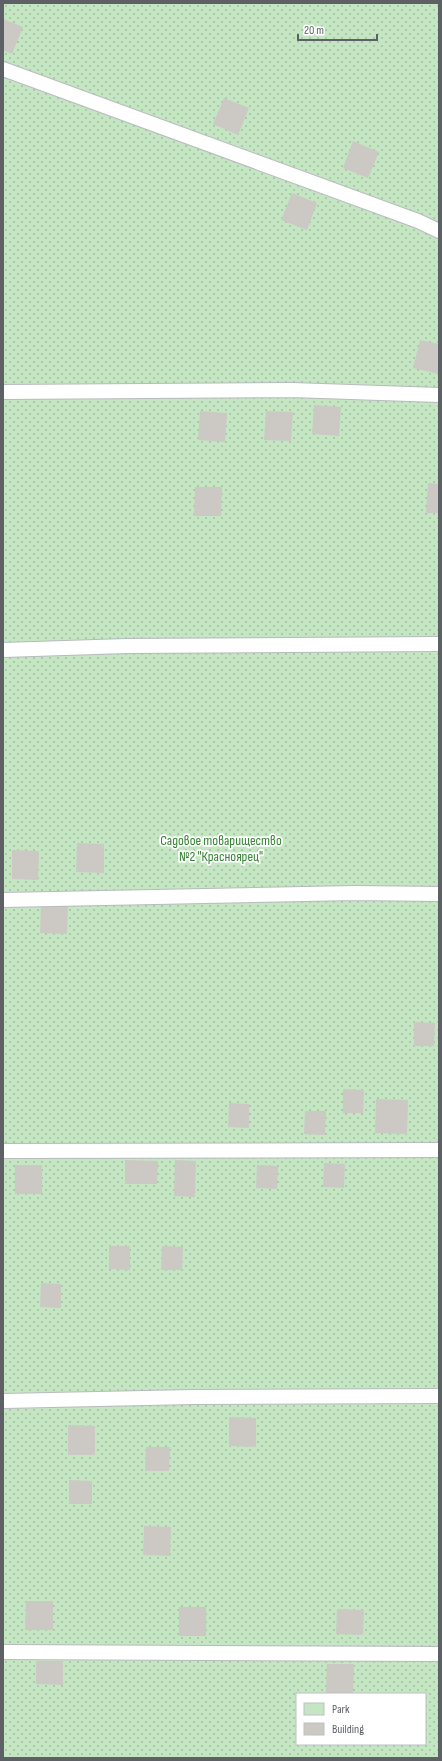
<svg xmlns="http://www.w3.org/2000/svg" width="442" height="1761" viewBox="0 0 442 1761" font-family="'Sofia Sans Condensed',sans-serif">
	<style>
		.green { fill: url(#green-dots); fill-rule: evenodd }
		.building { fill: #ccc9c4 }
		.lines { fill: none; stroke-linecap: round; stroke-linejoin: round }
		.service-casing { stroke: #b8bbbf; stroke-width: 16 }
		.service { stroke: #fff; stroke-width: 14 }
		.labels { text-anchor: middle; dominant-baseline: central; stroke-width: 3.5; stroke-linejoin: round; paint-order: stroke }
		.park-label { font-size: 14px; fill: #368435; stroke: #fff }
	</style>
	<defs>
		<pattern id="green-dots" width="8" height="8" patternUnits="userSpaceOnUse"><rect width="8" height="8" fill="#c4e6c2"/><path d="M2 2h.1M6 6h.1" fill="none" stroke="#a2bea1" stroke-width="1.8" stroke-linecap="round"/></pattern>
	</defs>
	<rect width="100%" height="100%" fill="#efede5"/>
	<path class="green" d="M 3,3 L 439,3 L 439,1758 L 3,1758 ZM 297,1694 L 425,1694 L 425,1744 L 297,1744 Z"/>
	<g class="building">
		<path d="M 3,19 L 23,27 L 12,54 L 3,50 Z"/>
		<path d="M 224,98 L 249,108 L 238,135 L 213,124 Z"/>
		<path d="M 353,141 L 379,152 L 368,178 L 343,168 Z"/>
		<path d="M 292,193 L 317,203 L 307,230 L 281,220 Z"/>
		<path d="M 420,340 L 439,344 L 439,374 L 413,368 Z"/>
		<path d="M 314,405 L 341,407 L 339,436 L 312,434 Z"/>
		<path d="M 200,411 L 227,413 L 225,442 L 198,440 Z"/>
		<path d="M 266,411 L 293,412 L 291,441 L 264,440 Z"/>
		<path d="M 428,483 L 439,484 L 439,513 L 426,513 Z"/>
		<path d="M 195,487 L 222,487 L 221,516 L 194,516 Z"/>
		<path d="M 77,843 L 104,844 L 104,873 L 76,872 Z"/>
		<path d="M 12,850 L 39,851 L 38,880 L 12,879 Z"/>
		<path d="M 41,905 L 68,905 L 67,934 L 40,933 Z"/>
		<path d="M 414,1022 L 435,1023 L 434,1046 L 414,1046 Z"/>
		<path d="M 343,1089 L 364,1090 L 363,1113 L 343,1113 Z"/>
		<path d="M 376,1099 L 408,1100 L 407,1134 L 375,1133 Z"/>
		<path d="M 229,1103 L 249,1104 L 249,1128 L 228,1127 Z"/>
		<path d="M 305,1111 L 326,1111 L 325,1135 L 304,1134 Z"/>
		<path d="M 125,1160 L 158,1161 L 157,1184 L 125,1184 Z"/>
		<path d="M 175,1160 L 196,1161 L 195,1197 L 174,1196 Z"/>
		<path d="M 324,1163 L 345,1164 L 344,1188 L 323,1187 Z"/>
		<rect x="15" y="1165" width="27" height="29"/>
		<path d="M 257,1165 L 278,1166 L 277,1189 L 256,1188 Z"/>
		<path d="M 109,1246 L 130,1246 L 130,1270 L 109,1269 Z"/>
		<path d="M 162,1246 L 183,1247 L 182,1270 L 161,1270 Z"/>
		<path d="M 41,1283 L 61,1284 L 61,1308 L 40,1307 Z"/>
		<path d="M 229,1417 L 256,1418 L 256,1447 L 229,1446 Z"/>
		<path d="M 68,1425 L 95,1426 L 95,1455 L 68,1455 Z"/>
		<path d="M 146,1447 L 170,1447 L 169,1471 L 145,1471 Z"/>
		<path d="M 69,1480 L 92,1481 L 92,1504 L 69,1504 Z"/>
		<path d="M 144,1526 L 171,1527 L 170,1556 L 143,1555 Z"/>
		<path d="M 26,1601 L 53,1601 L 53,1630 L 25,1630 Z"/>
		<rect x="179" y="1607" width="27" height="29"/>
		<path d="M 337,1609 L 364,1610 L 363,1635 L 336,1634 Z"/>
		<path d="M 36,1661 L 63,1661 L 63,1685 L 36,1684 Z"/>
		<path d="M 327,1664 L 354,1664 L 353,1693 L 326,1693 Z"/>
	</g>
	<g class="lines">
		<g class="service-casing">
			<g id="service">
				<path d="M 3,69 L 418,221 L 439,231"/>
				<path d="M 3,392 L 292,390 L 439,395"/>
				<path d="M 3,650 L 127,646 L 439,644"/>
				<path d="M 3,900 L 355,893 L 439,894"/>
				<path d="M 3,1151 L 439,1150"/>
				<path d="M 3,1401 L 193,1397 L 439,1396"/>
				<path d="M 3,1652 L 439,1654"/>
			</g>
		</g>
		<use href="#service" class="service"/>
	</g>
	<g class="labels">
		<g class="park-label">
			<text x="221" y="840">Садовое товарищество<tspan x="221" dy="16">№2 "Красноярец"</tspan></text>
		</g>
	</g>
	<rect width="442" height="1761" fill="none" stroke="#5d6166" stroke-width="8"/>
	<rect x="296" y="1693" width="130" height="52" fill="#ffffff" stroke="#bec0c2"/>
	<rect x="304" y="1703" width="20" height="12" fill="#c4e6c2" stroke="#bec0c2"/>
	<text x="332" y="1713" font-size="12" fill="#5d6166">Park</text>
	<rect x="304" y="1723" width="20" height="12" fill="#ccc9c4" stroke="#bec0c2"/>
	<text x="332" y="1733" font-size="12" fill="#5d6166">Building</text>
	<path d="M298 34v6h79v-6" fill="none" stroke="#5d6166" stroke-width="2"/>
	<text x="304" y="34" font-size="12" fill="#5d6166" stroke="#ffffff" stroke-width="3" paint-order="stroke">20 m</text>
</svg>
